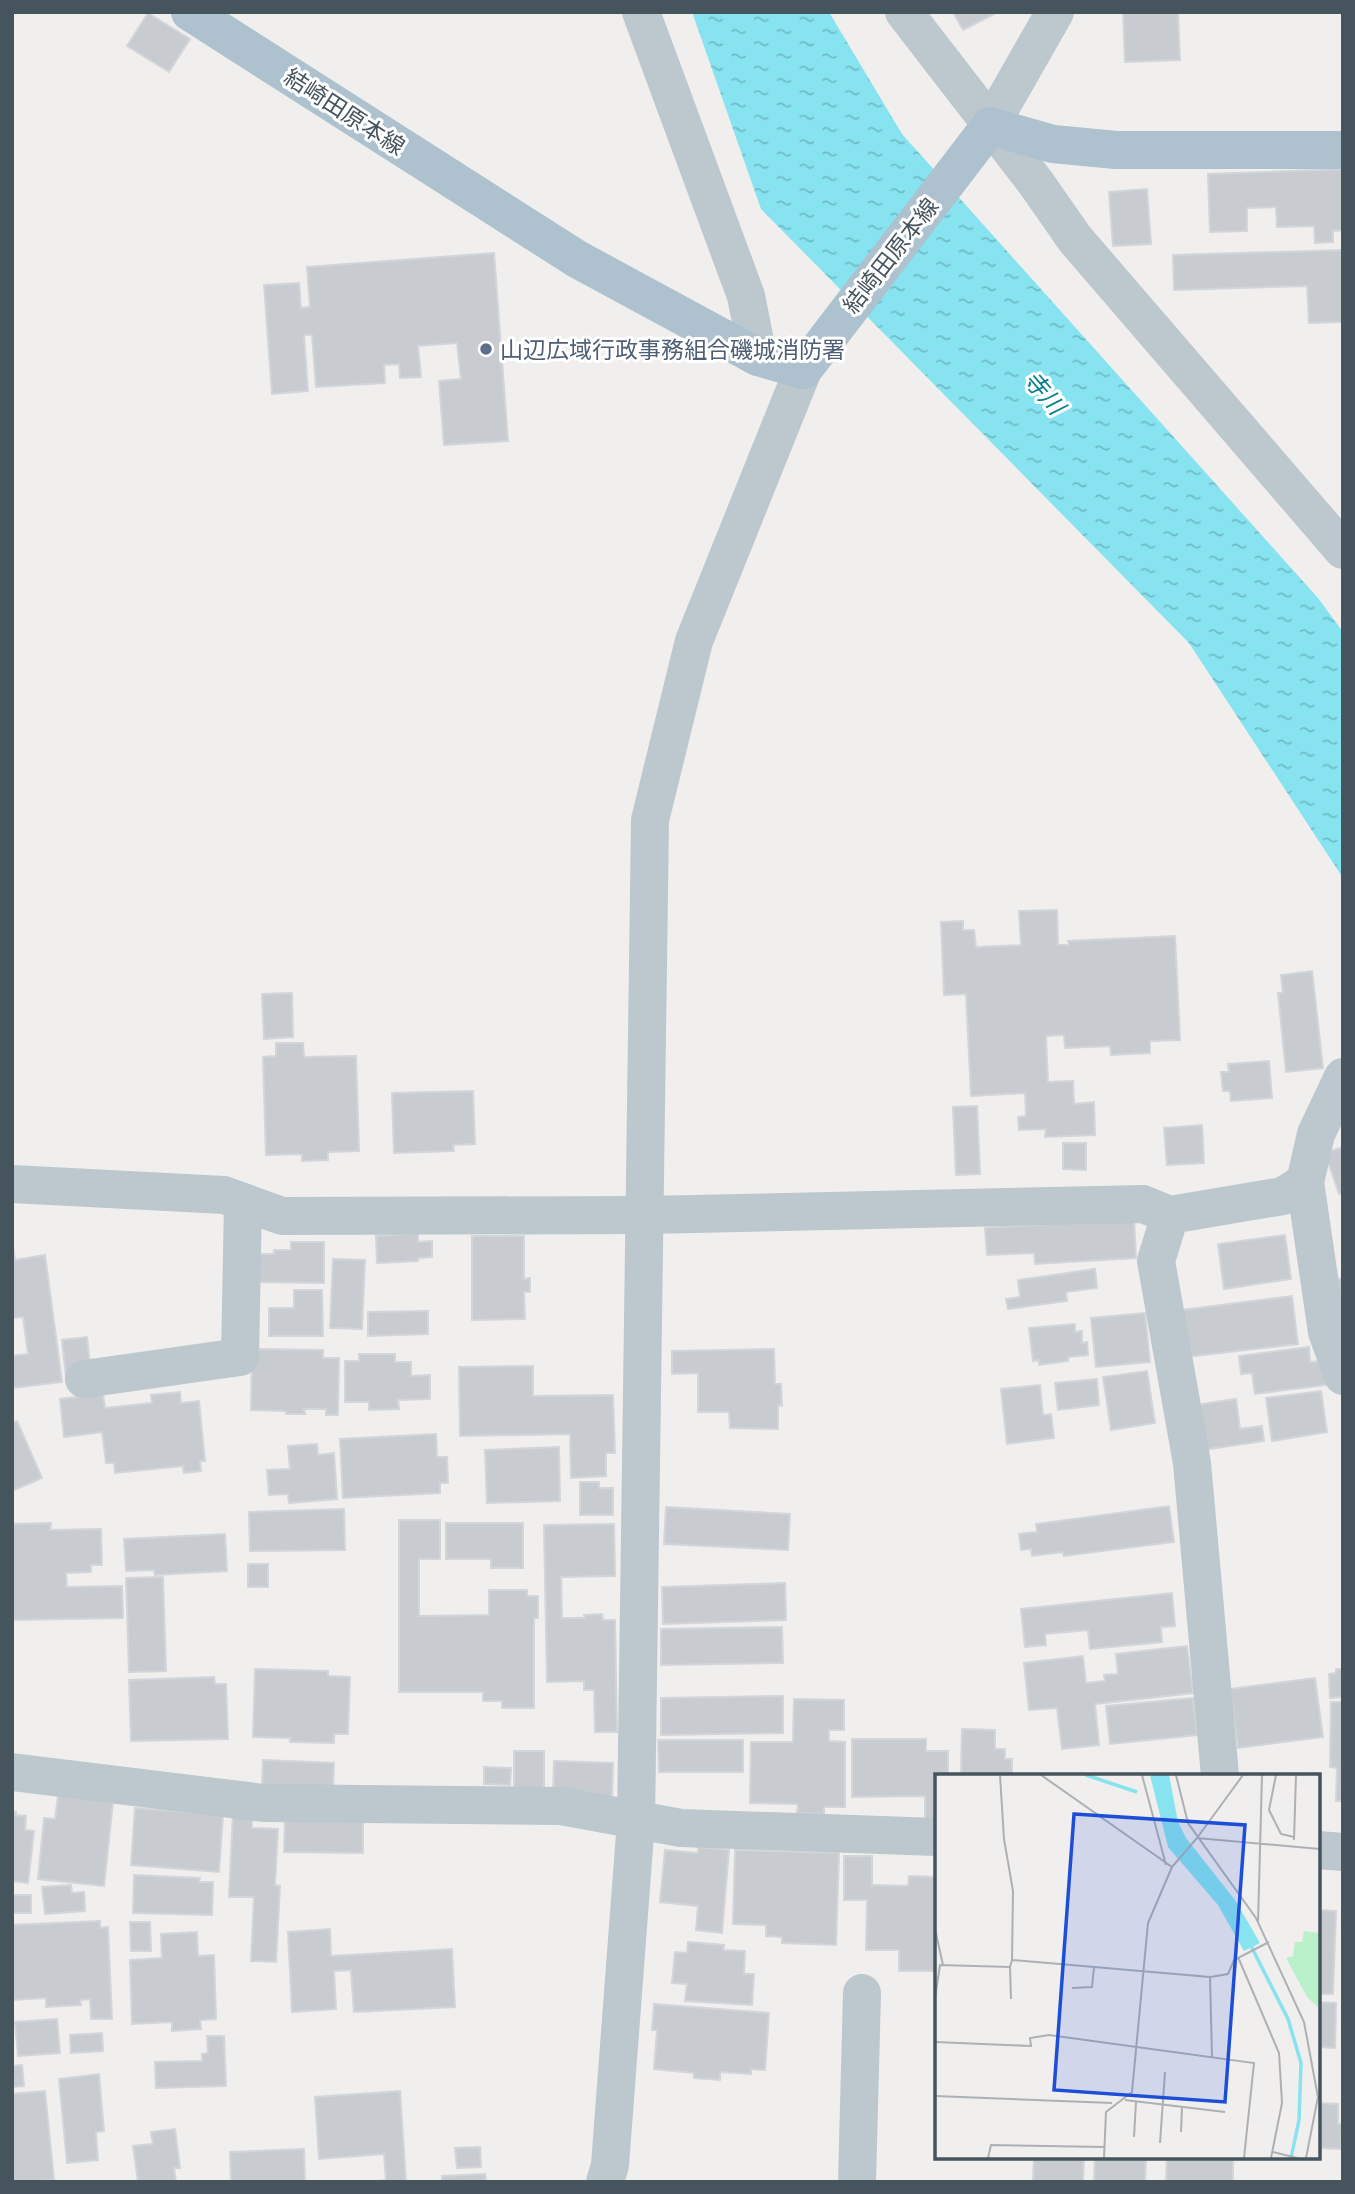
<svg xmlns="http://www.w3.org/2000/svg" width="1355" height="2194" viewBox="0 0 1355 2194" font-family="Lato,'Noto Sans JP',sans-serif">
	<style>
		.water { fill: url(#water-ripples) }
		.building { fill: #c8ccd1; stroke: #d2d5da; stroke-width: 2 }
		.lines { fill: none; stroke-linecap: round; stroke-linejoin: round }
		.minor { stroke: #bcc7ce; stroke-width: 38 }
		.major { stroke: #adc1ce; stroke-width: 38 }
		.service-dot { fill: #5c6f8a; stroke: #fff; stroke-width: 2.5 }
		.labels { text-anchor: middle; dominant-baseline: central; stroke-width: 6; stroke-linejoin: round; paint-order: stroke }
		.street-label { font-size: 23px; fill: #46545d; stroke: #fff }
		.service-label { font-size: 23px; fill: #4e5e75; stroke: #fff; text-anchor: start }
		.water-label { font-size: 24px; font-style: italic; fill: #087f8f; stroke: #fff }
		.inset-river { fill: none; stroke: #86e3ef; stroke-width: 3.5 }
		.inset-road { fill: none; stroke: #adb0b4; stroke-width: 2 }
		.view { fill: #1d4ed8; fill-opacity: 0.15; stroke: #1d4ed8; stroke-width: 3.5 }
		.inset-edge { fill: none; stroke: #46545d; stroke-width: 3.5 }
	</style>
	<defs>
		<pattern id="water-ripples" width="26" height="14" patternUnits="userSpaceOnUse" patternTransform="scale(1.75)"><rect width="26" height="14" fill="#86e3ef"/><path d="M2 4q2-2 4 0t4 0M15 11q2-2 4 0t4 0" fill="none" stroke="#6fbbc5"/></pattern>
	</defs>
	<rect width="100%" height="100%" fill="#f1eeee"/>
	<path class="water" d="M 692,12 L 829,12 L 902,134 L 1318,598 L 1343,632 L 1343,878 L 1189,643 L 761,209 Z"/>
	<g class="building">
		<path d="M 953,12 L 998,12 L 963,30 Z"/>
		<path d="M 1123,12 L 1178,12 L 1180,60 L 1125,62 Z"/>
		<path d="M 148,13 L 190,39 L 169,72 L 127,46 Z"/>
		<path d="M 1343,169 L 1343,230 L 1333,231 L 1333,242 L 1315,243 L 1314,226 L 1277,227 L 1276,207 L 1247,208 L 1247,231 L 1210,232 L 1208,174 Z"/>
		<path d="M 1147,189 L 1151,244 L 1113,246 L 1109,192 Z"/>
		<path d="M 1343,250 L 1343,322 L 1309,323 L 1307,286 L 1174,290 L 1173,255 Z"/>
		<path d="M 494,253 L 508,441 L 444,445 L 439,381 L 461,379 L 457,343 L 418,346 L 421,377 L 400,378 L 399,364 L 384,365 L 385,383 L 316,387 L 312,335 L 304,335 L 308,391 L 272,394 L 264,285 L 299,283 L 301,308 L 310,307 L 307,267 Z"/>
		<path d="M 1057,910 L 1058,945 L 1069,945 L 1068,941 L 1175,936 L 1180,1040 L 1150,1041 L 1150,1053 L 1111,1055 L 1110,1046 L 1065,1048 L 1064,1035 L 1046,1036 L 1048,1082 L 1073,1081 L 1074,1104 L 1094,1102 L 1095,1135 L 1045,1137 L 1046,1129 L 1019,1130 L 1018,1117 L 1026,1116 L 1025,1093 L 971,1096 L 966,994 L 944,995 L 941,922 L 963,921 L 963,930 L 974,930 L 976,947 L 1021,945 L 1019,911 Z"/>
		<path d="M 1312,971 L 1323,1068 L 1286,1072 L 1278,993 L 1283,993 L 1281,975 Z"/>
		<path d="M 292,993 L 293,1037 L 264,1039 L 262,994 Z"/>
		<path d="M 276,1043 L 303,1043 L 304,1057 L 356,1056 L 359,1151 L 328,1152 L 328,1160 L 302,1161 L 302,1154 L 266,1155 L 263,1057 L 276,1056 Z"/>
		<path d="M 1269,1061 L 1272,1098 L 1231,1101 L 1230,1091 L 1223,1091 L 1221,1072 L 1229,1072 L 1228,1064 Z"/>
		<path d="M 473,1091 L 475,1144 L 453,1145 L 454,1151 L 394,1153 L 392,1093 Z"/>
		<path d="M 977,1106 L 980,1174 L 956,1175 L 953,1107 Z"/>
		<path d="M 1202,1125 L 1204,1163 L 1167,1165 L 1164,1128 Z"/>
		<path d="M 1063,1143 L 1086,1143 L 1086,1170 L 1063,1169 Z"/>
		<path d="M 1343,1147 L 1343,1193 L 1339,1194 L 1325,1153 Z"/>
		<path d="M 1134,1219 L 1136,1258 L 1035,1264 L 1034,1253 L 987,1255 L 985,1228 Z"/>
		<path d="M 418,1233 L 418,1242 L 432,1241 L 432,1257 L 418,1258 L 418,1261 L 377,1263 L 376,1236 Z"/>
		<path d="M 1285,1235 L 1291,1279 L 1224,1289 L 1218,1244 Z"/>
		<path d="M 472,1236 L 524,1236 L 524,1279 L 530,1278 L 530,1292 L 524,1292 L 525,1319 L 472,1320 Z"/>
		<path d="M 12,1242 L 15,1260 L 45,1255 L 62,1382 L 12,1388 L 12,1356 L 28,1354 L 23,1317 L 12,1318 Z"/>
		<path d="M 291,1242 L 324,1242 L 324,1283 L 254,1282 L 254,1254 L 274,1254 L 274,1250 L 291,1250 Z"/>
		<path d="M 333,1259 L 365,1260 L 362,1329 L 330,1328 Z"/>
		<path d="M 1095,1269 L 1097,1288 L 1066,1292 L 1067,1301 L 1008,1309 L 1006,1299 L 1020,1297 L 1018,1280 Z"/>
		<path d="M 1343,1278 L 1343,1328 L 1334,1280 Z"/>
		<path d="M 294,1290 L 322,1290 L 323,1336 L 269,1336 L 269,1308 L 294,1308 Z"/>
		<path d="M 1292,1296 L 1298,1344 L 1187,1357 L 1181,1310 Z"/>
		<path d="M 428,1311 L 428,1334 L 368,1336 L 368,1312 Z"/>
		<path d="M 1145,1313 L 1150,1362 L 1096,1367 L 1091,1318 Z"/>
		<path d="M 1075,1324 L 1075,1332 L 1082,1331 L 1082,1343 L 1087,1342 L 1088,1355 L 1068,1357 L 1068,1361 L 1039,1365 L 1039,1360 L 1033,1361 L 1029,1328 Z"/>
		<path d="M 87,1337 L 91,1374 L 66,1377 L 62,1340 Z"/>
		<path d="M 1309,1347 L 1310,1362 L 1323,1361 L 1326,1385 L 1255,1394 L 1252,1373 L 1241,1374 L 1239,1356 Z"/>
		<path d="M 252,1349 L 323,1350 L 323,1358 L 339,1358 L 338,1415 L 326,1415 L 326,1409 L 304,1409 L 305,1414 L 286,1414 L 286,1411 L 251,1410 Z"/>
		<path d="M 774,1349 L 775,1384 L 781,1384 L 782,1406 L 778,1405 L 778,1429 L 730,1428 L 729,1412 L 698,1412 L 698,1373 L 672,1374 L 672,1351 Z"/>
		<path d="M 359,1354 L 395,1354 L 395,1362 L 411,1362 L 411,1376 L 430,1375 L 430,1399 L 398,1400 L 399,1409 L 369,1410 L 369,1402 L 345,1402 L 345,1361 L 359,1361 Z"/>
		<path d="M 533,1366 L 533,1396 L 613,1395 L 615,1453 L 606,1453 L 606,1476 L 571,1478 L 570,1434 L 460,1436 L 459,1367 Z"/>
		<path d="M 1147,1371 L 1155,1423 L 1111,1430 L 1103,1377 Z"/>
		<path d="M 1097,1379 L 1099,1405 L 1058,1410 L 1055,1383 Z"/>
		<path d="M 1040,1385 L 1043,1415 L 1051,1414 L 1054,1438 L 1007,1444 L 1001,1389 Z"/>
		<path d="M 1321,1391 L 1327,1432 L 1272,1441 L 1266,1398 Z"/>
		<path d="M 180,1392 L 181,1403 L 199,1401 L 205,1461 L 200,1461 L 201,1471 L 184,1473 L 183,1466 L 115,1473 L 114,1463 L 106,1463 L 102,1432 L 64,1437 L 60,1399 L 103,1394 L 105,1408 L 152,1403 L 151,1395 Z"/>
		<path d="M 1236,1399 L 1240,1429 L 1262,1426 L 1264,1441 L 1202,1450 L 1195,1405 Z"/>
		<path d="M 17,1421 L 42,1478 L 12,1491 L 12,1423 Z"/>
		<path d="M 436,1434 L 437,1457 L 447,1457 L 448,1483 L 440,1483 L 440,1493 L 343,1498 L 340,1439 Z"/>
		<path d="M 317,1444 L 318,1455 L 334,1453 L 337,1499 L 289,1503 L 288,1494 L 269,1495 L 267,1470 L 290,1469 L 288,1446 Z"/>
		<path d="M 559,1447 L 560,1501 L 487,1503 L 485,1450 Z"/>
		<path d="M 580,1482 L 599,1482 L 599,1488 L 613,1488 L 613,1515 L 580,1515 Z"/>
		<path d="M 1169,1506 L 1174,1542 L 1064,1556 L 1063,1552 L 1032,1556 L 1031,1549 L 1021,1550 L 1019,1534 L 1037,1532 L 1036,1524 Z"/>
		<path d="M 666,1507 L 790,1514 L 788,1550 L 664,1544 Z"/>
		<path d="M 344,1509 L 345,1550 L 250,1551 L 249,1512 Z"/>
		<path d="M 399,1520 L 440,1520 L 440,1559 L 419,1559 L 419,1616 L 489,1615 L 489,1590 L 527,1590 L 527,1596 L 538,1596 L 538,1618 L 534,1618 L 534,1708 L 502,1708 L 502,1701 L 483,1701 L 483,1692 L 399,1692 Z"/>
		<path d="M 51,1523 L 50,1530 L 101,1529 L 102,1565 L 91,1565 L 91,1572 L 66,1573 L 67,1587 L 122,1586 L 123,1618 L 12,1620 L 12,1524 Z"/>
		<path d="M 446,1523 L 523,1523 L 523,1568 L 491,1568 L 491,1559 L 446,1559 Z"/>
		<path d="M 614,1524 L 615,1576 L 561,1577 L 562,1618 L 585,1618 L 584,1615 L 602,1614 L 603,1620 L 615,1620 L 617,1732 L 595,1732 L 594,1690 L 584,1690 L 584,1681 L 547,1682 L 544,1525 Z"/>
		<path d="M 225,1534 L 227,1571 L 155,1575 L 154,1570 L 126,1571 L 124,1539 Z"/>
		<rect x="248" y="1564" width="20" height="23"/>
		<path d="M 163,1577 L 166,1671 L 129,1672 L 126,1578 Z"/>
		<path d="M 785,1583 L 786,1620 L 663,1624 L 662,1587 Z"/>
		<path d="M 1172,1593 L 1175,1626 L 1161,1627 L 1162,1642 L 1090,1649 L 1088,1630 L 1045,1634 L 1046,1645 L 1025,1647 L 1021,1609 Z"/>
		<path d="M 782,1627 L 783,1663 L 661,1665 L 661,1629 Z"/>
		<path d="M 1187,1646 L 1193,1693 L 1095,1704 L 1099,1745 L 1062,1749 L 1057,1708 L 1029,1710 L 1024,1663 L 1083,1656 L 1086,1683 L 1105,1681 L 1104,1675 L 1118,1674 L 1116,1654 Z"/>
		<path d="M 255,1669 L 328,1671 L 328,1676 L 350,1677 L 348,1734 L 334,1734 L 334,1743 L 290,1742 L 290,1738 L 253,1737 Z"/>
		<path d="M 1336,1669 L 1343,1669 L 1343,1697 L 1330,1698 L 1329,1674 L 1336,1673 Z"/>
		<path d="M 214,1677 L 215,1684 L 226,1684 L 228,1739 L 131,1741 L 129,1680 Z"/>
		<path d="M 1315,1678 L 1323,1737 L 1238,1748 L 1230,1689 Z"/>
		<path d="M 783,1696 L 783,1733 L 661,1735 L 661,1698 Z"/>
		<path d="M 1193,1698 L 1197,1735 L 1110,1744 L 1106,1706 Z"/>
		<path d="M 794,1699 L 844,1700 L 844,1730 L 829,1730 L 829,1741 L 845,1742 L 845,1807 L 824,1807 L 824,1814 L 797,1813 L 798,1804 L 750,1803 L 751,1742 L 793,1742 Z"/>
		<path d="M 1331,1702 L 1343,1702 L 1343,1801 L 1336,1801 L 1337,1768 L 1330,1767 Z"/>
		<path d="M 962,1729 L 995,1730 L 995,1749 L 1005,1749 L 1005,1759 L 1012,1759 L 1012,1776 L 961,1776 Z"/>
		<path d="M 852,1739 L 926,1739 L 926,1751 L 948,1751 L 948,1776 L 937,1776 L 937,1819 L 925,1819 L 925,1796 L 852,1797 Z"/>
		<path d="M 658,1740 L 743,1740 L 743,1772 L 659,1772 Z"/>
		<path d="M 514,1751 L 544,1751 L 544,1792 L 514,1793 Z"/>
		<path d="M 263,1760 L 334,1763 L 333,1790 L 262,1786 Z"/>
		<path d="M 554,1761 L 613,1763 L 612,1799 L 553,1797 Z"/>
		<path d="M 484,1767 L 511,1768 L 510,1785 L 484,1784 Z"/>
		<path d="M 58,1796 L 113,1802 L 104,1886 L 38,1879 L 44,1818 L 55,1819 Z"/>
		<path d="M 135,1808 L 223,1815 L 219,1872 L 131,1865 Z"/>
		<path d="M 12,1811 L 16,1812 L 16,1815 L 26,1816 L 25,1830 L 34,1831 L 28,1883 L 12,1881 Z"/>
		<path d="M 233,1812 L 252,1812 L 252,1828 L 278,1829 L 275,1885 L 280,1886 L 276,1962 L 251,1961 L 254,1897 L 229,1897 Z"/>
		<path d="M 285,1818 L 363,1819 L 363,1853 L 284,1852 Z"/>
		<path d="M 698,1847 L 729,1850 L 722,1933 L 696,1930 L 698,1906 L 660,1902 L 665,1850 L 698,1853 Z"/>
		<path d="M 735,1850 L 839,1853 L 836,1945 L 782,1943 L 782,1937 L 766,1936 L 766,1925 L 733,1924 Z"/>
		<path d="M 844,1856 L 872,1856 L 872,1885 L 908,1886 L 909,1876 L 935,1877 L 937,1971 L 899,1971 L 899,1950 L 866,1950 L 867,1900 L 844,1900 Z"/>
		<path d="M 134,1875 L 200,1878 L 199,1882 L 213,1882 L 212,1915 L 133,1913 Z"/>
		<path d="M 71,1885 L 72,1893 L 84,1892 L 85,1911 L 45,1914 L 42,1887 Z"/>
		<rect x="12" y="1895" width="19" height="18"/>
		<path d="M 1318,1910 L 1336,1911 L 1333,1994 L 1318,1994 Z"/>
		<path d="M 100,1921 L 100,1928 L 108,1927 L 112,2019 L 91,2019 L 90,1999 L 80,2000 L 81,2005 L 46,2007 L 46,1998 L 12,2000 L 12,1925 Z"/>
		<path d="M 130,1922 L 150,1922 L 151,1951 L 131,1951 Z"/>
		<path d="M 330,1929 L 331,1956 L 452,1949 L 455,2007 L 354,2012 L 351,1970 L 334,1971 L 336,2009 L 292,2012 L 288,1932 Z"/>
		<path d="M 197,1932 L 198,1956 L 214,1955 L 216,2019 L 200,2020 L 201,2029 L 172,2031 L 172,2022 L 132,2024 L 130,1960 L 162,1958 L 161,1934 Z"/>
		<path d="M 688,1942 L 724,1945 L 723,1950 L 745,1951 L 744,1974 L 754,1974 L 752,2005 L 685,2001 L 687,1984 L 672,1983 L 675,1952 L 687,1953 Z"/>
		<path d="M 1318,2002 L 1336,2003 L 1335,2048 L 1318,2047 Z"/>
		<path d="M 654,2004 L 769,2013 L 765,2070 L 751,2069 L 751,2074 L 720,2072 L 720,2080 L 694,2078 L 694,2073 L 654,2069 L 657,2030 L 652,2030 Z"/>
		<path d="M 57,2019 L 60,2053 L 18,2056 L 15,2022 Z"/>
		<path d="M 102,2033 L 103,2051 L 71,2053 L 70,2035 Z"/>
		<path d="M 207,2036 L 224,2036 L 226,2086 L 156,2088 L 155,2062 L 202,2061 L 202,2054 L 208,2053 Z"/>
		<path d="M 22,2065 L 24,2086 L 12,2087 L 12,2066 Z"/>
		<path d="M 99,2074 L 104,2131 L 96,2132 L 98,2160 L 67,2163 L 59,2079 Z"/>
		<path d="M 45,2091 L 54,2180 L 12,2182 L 12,2094 Z"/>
		<path d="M 400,2091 L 406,2182 L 368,2182 L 386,2180 L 384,2154 L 319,2159 L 315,2097 Z"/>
		<path d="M 1318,2103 L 1338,2104 L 1338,2124 L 1342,2124 L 1341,2149 L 1318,2148 Z"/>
		<path d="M 175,2129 L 180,2168 L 174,2168 L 176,2182 L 138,2182 L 133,2146 L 153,2144 L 151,2132 Z"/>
		<path d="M 480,2147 L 481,2167 L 457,2168 L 455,2148 Z"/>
		<path d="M 304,2149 L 305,2182 L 231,2182 L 230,2152 Z"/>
		<path d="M 1034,2157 L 1084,2157 L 1083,2182 L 1033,2182 Z"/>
		<path d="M 1095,2157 L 1146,2157 L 1145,2182 L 1094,2182 Z"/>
		<path d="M 1167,2157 L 1233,2157 L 1233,2182 L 1166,2182 Z"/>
		<path d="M 485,2174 L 486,2182 L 442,2182 L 442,2176 Z"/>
	</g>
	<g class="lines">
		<g class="minor">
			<path d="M 641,12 L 746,296 L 758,357"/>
			<path d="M 904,12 L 1036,183 L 1075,239 L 1343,550"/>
			<path d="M 990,126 L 1055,12"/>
			<path d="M 1305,1182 L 1327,1332 L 1343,1376"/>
			<path d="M 12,1184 L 224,1195 L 282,1216 L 646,1215 L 1143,1204 L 1170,1215"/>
			<path d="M 84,1379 L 240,1357 L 243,1202"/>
			<path d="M 12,1772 L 264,1803 L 561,1806 L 681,1828 L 937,1837"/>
			<path d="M 1220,1776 L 1192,1463 L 1156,1261 L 1170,1215 L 1283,1196 L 1305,1182 L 1316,1134 L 1343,1077"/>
			<path d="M 1318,1850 L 1343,1852"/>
			<path d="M 605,2182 L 610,2165 L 636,1821 L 650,820 L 694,641 L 803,370"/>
			<path d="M 857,2182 L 862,1993"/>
		</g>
		<path class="major" d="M 190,12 L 577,259 L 758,357 L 803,370 L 990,126 L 1053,144 L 1116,150 L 1343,150"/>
	</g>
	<circle class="service-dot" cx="486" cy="349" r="7"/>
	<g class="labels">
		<g class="street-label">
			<text transform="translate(345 111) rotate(33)">結崎田原本線</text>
			<text transform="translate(890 255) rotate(-52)">結崎田原本線</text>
		</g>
		<g class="service-label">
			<text x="500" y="349">山辺広域行政事務組合磯城消防署</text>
		</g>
		<g class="water-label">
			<text transform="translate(1045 392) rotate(49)">寺川</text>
		</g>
	</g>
	<g transform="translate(935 1774)">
		<rect width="385" height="385" fill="#f1eeee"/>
		<path d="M 369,157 L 385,159 L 385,235 L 372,223 L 351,184 L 358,182 L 360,168 L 367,168 Z" fill="#baf1ca"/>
		<path d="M 215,1 L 234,1 L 243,48 L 251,64 L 300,126 L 325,169 L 309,177 L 283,131 L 233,73 Z" fill="#86e3ef"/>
		<path class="inset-river" d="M 151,1 L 202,18M 314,168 L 353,245 L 366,289 L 364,346 L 356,384"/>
		<path class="inset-road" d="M 65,1 L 69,65 L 78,117 L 77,186M 106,1 L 237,93 L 262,64 L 385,75M 207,1 L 231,91M 241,1 L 253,49 L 321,144 L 369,248 L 383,323 L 371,384M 341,1 L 334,36 L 346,60 L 359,63M 262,64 L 308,1M 359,66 L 361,1M 323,149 L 327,1M 0,155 L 8,191M 303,183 L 344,279 L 347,329 L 336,384M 75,193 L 76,225M 137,214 L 157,213 L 159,193M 0,224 L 5,191 L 75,193 L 77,186 L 275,203M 0,268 L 96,272 L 95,264 L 114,261 L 319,289 L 309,384M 277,283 L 275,203 L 293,200 L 299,186 L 334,168M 0,322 L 177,329M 190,326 L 290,338M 246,358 L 247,333M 199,363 L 201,328M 225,369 L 230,298M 338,378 L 362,384M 53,384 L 56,371 L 169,373M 169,384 L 171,338 L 197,318 L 213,149 L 237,93"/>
		<path class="view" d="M 139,40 L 310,51 L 290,328 L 119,316 Z"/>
		<rect width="385" height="385" class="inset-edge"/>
	</g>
	<rect width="1355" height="2194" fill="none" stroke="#46545d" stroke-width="28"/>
</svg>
